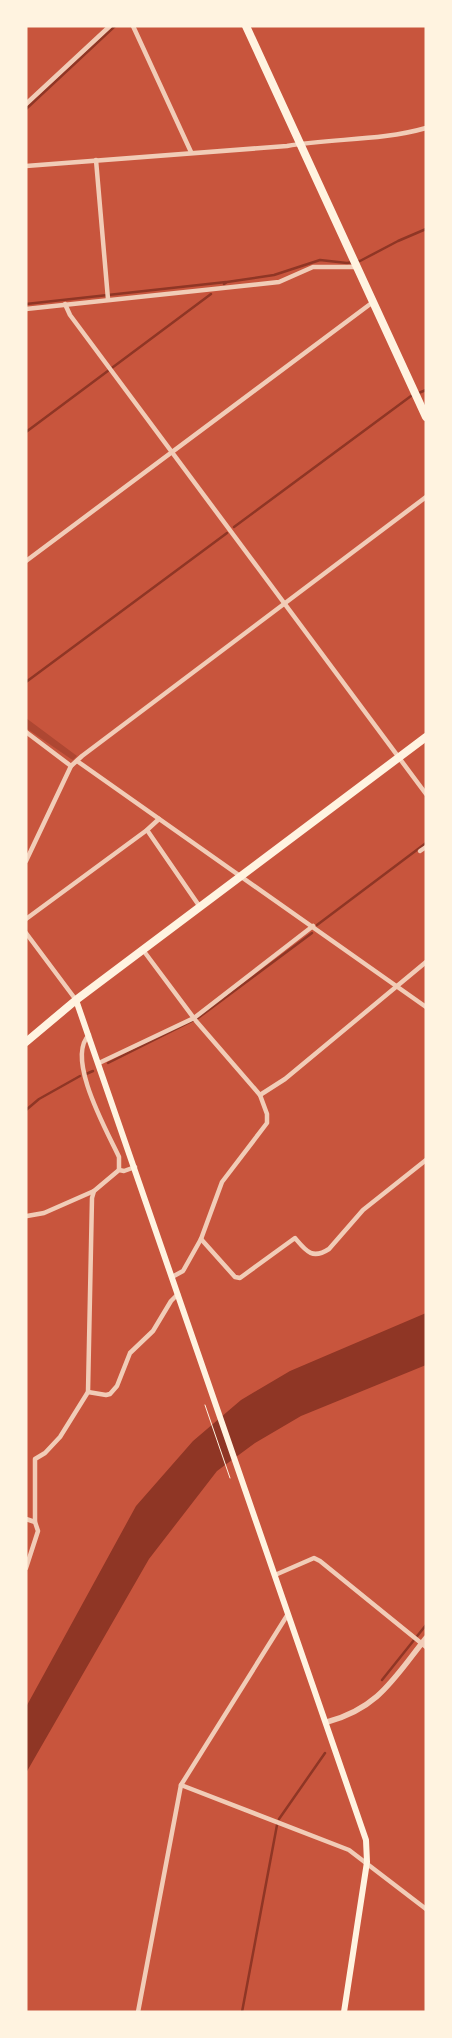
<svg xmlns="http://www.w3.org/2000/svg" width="452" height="2038" viewBox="0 0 452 2038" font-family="'Open Sans',sans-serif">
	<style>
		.green { fill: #ae4732 }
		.water { fill: #8f3625 }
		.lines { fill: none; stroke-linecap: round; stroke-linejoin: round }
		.stream { stroke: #8f3625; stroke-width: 2.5 }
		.path { stroke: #fff3e0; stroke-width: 1 }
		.minor { stroke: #f1ccb7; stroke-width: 4.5 }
		.tertiary { stroke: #f1ccb7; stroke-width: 5.5 }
		.secondary { stroke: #fff3e0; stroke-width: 6 }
		.primary { stroke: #fff3e0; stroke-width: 8 }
		.trunk { stroke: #fff3e0; stroke-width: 8 }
	</style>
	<rect width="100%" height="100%" fill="#c8553d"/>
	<path class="green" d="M 26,718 L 77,756 L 73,760 L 71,759 L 26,728 Z"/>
	<path class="water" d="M 426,1313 L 426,1365 L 301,1416 L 255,1443 L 217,1471 L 149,1559 L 26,1773 L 26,1707 L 136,1506 L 193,1441 L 241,1400 L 290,1371 Z"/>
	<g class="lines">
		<g class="stream">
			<path d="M 26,109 L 115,26"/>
			<path d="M 224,284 L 227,282 L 274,275 L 320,260 L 347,263 L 360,261 L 398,241 L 426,229"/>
			<path d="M 26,304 L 226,282"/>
			<path d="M 26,432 L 211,294"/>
			<path d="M 234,527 L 411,396 L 426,390"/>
			<path d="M 26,682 L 227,533"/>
			<path d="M 317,925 L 426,843"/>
			<path d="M 108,1063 L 198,1018 L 312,933"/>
			<path d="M 86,1074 L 93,1071"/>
			<path d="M 26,1110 L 39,1099 L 80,1076"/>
			<path d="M 382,1680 L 426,1625"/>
			<path d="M 279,1819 L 325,1753"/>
			<path d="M 242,2012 L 277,1825"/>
		</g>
		<path class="path" d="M 205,1405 L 230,1478"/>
		<g class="minor">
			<path d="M 133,26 L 191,152"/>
			<path d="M 26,104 L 110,26"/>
			<path d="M 96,160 L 108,299"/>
			<path d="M 26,166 L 287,146 C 333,138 381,141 426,128"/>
			<path d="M 65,304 L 70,315 L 426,794"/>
			<path d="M 26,309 L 279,282 L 313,267 L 357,267"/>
			<path d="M 26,561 L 373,302"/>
			<path d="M 26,732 L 71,766"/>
			<path d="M 77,761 L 426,1007"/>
			<path d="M 147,830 L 200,907"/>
			<path d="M 420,851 L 426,847"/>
			<path d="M 26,861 L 71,766 L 82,756 L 426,497"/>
			<path d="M 26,919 L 147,830 L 159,819"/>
			<path d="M 26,933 L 76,1000"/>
			<path d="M 143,950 L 196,1021 L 260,1095 L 267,1114 L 267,1123 L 222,1182 L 201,1239 L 183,1271 L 172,1277"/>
			<path d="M 89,1035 C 65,1058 108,1133 119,1157 L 119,1170"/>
			<path d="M 99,1063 L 194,1018 L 313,926"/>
			<path d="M 260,1095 L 285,1079 L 426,962"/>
			<path d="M 27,1216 L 44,1213 L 94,1191"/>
			<path d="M 201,1239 L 235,1277 L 240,1278 L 295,1238 C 306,1251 312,1260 329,1249 L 363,1210 L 426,1160"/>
			<path d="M 88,1392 L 106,1395 L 110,1394 L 117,1386 L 130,1353 L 153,1331 L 171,1301 L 178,1294"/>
			<path d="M 26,1519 L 35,1522"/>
			<path d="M 26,1568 L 38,1531 L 35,1522 L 35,1459 L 45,1453 L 60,1437 L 88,1392 L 92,1198 L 94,1191 L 119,1170 L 124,1171 L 135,1167"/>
			<path d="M 275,1575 L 314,1558 L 320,1561 L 426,1647"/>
			<path d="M 181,1785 L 349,1850 L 426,1909"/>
			<path d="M 138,2012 L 181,1785 L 288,1614"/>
		</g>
		<path class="tertiary" d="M 327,1722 C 379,1708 394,1678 426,1638"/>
		<path class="secondary" d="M 76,1000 L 366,1840 L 367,1862 L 344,2012"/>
		<path class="primary" d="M 246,26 L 426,417"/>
		<path class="trunk" d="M 26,1042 L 76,1000 L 426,737"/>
	</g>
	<rect width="452" height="2038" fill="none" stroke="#fff3e0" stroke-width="55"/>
</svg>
